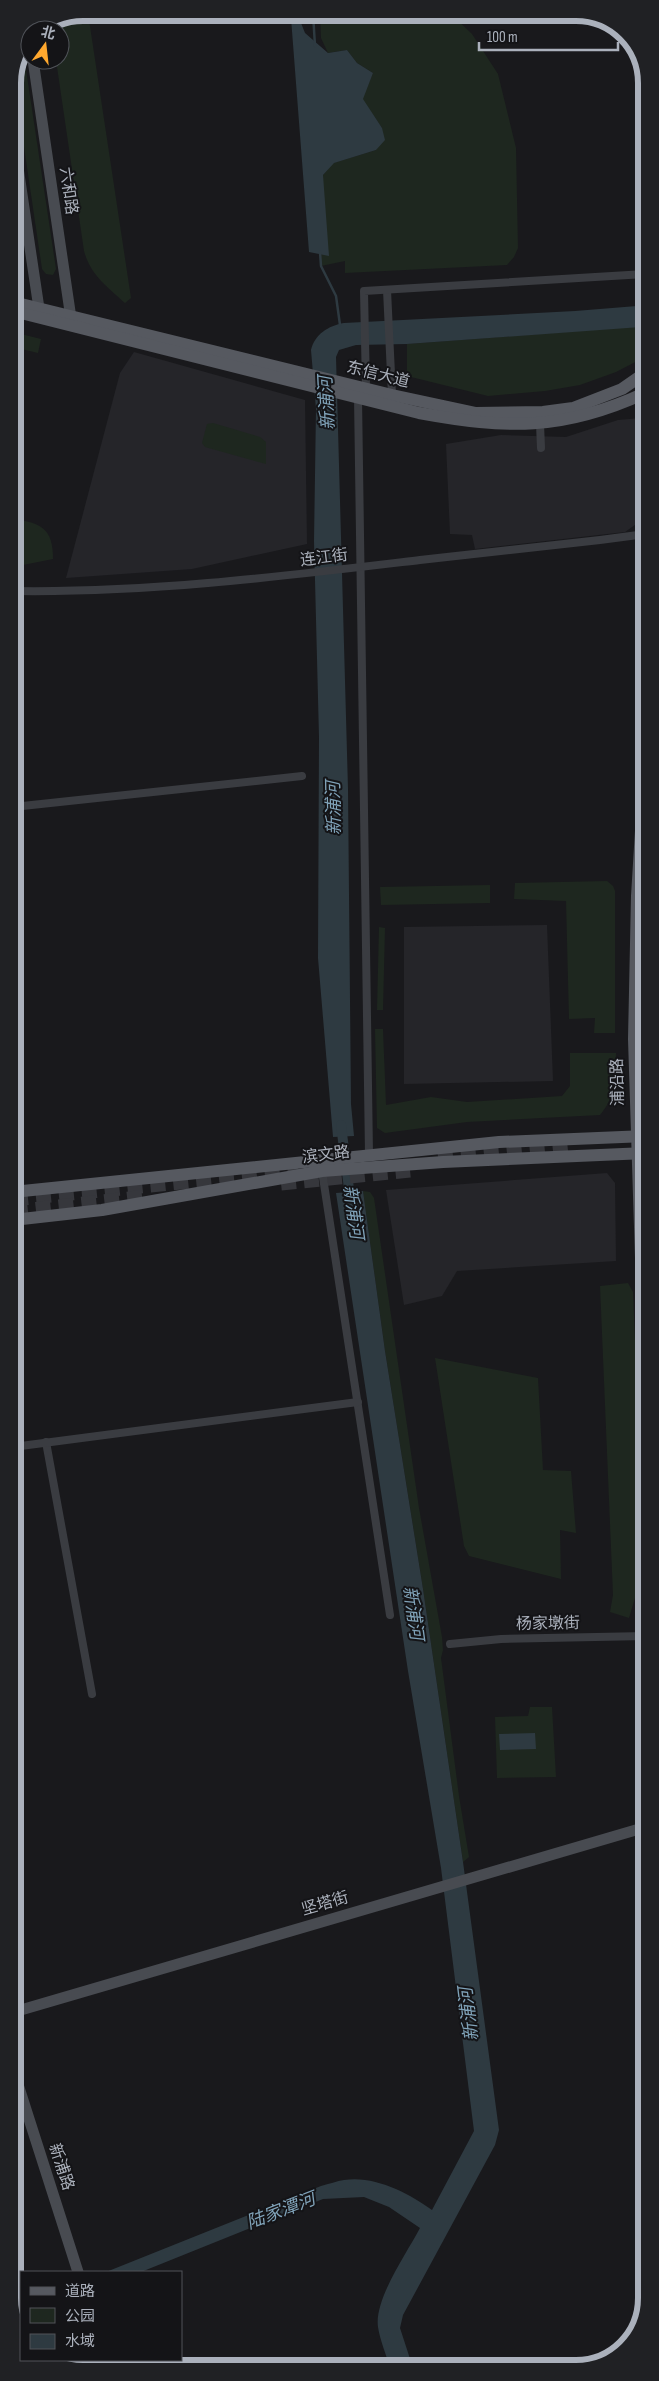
<svg xmlns="http://www.w3.org/2000/svg" width="659" height="2381" viewBox="0 0 659 2381" font-family="'Sofia Sans Condensed','Noto Sans SC',sans-serif">
	<style>
		.built { fill: #252529 }
		.green { fill: #1e271f }
		.water { fill: #2e3a41 }
		.lines { fill: none; stroke-linecap: round; stroke-linejoin: round }
		.stream { stroke: #2e3a41; stroke-width: 2.5 }
		.canal { stroke: #2e3a41; stroke-width: 10 }
		.highway-tunnel { stroke: #36373c; stroke-width: 15; stroke-dasharray: 15 8; stroke-linecap: butt }
		.street { stroke: #3a3c41; stroke-width: 8 }
		.secondary { stroke: #484b51; stroke-width: 11 }
		.primary { stroke: #565960; stroke-width: 12 }
		.labels { text-anchor: middle; dominant-baseline: central; stroke-width: 4; stroke-linejoin: round; paint-order: stroke }
		.street-label { font-size: 16px; fill: #abb1bc; stroke: #141417 }
		.water-label { font-size: 18px; font-style: italic; fill: #80a3b9; stroke: #141417 }
		.rim { fill: none; stroke: #abb1bc; stroke-width: 6 }
	</style>
	<rect width="100%" height="100%" fill="#19191c"/>
	<g class="built">
		<path d="M 134,352 L 305,400 L 307,544 L 192,569 L 66,578 L 120,373 Z"/>
		<path d="M 641,418 L 645,421 L 645,507 L 642,520 L 625,532 L 475,549 L 472,535 L 450,534 L 446,444 L 501,435 L 566,437 L 618,420 Z"/>
		<path d="M 547,925 L 553,1081 L 404,1084 L 404,927 Z"/>
		<path d="M 607,1173 L 615,1183 L 616,1261 L 457,1271 L 442,1296 L 404,1305 L 386,1190 Z"/>
	</g>
	<g class="green">
		<path d="M 83,13 L 88,13 L 131,298 L 125,303 C 107,287 90,274 84,251 L 56,60 L 60,60 L 60,30 L 52,30 L 51,26 Z"/>
		<path d="M 320,13 L 450,13 L 472,34 L 498,74 L 516,148 L 518,248 L 514,257 L 507,265 L 345,273 L 345,261 L 321,266 L 323,175 L 333,163 L 376,150 L 382,128 L 362,99 L 373,73 L 357,63 L 347,50 L 328,53 L 321,38 Z"/>
		<path d="M 24,56 L 56,269 L 53,275 L 46,274 L 42,269 L 14,79 Z"/>
		<path d="M 645,326 L 645,357 L 616,372 L 580,385 L 545,391 L 488,396 L 407,376 L 407,344 Z"/>
		<path d="M 13,332 L 41,339 L 38,353 L 13,347 Z"/>
		<path d="M 213,423 L 260,437 L 266,442 L 266,464 L 205,447 L 202,443 L 207,424 Z"/>
		<path d="M 13,519 C 41,523 53,528 53,559 L 13,567 Z"/>
		<path d="M 607,881 L 613,886 L 615,891 L 615,1033 L 594,1033 L 595,1018 L 569,1019 L 566,901 L 514,899 L 515,883 Z"/>
		<path d="M 490,885 L 490,903 L 381,905 L 380,887 Z"/>
		<path d="M 379,927 L 385,928 L 383,1010 L 377,1010 Z"/>
		<path d="M 375,1029 L 383,1029 L 386,1105 L 431,1097 L 467,1102 L 562,1096 L 570,1086 L 570,1053 L 616,1053 C 616,1076 616,1097 600,1115 L 467,1122 L 385,1133 L 377,1128 Z"/>
		<path d="M 363,1191 L 370,1192 L 374,1198 L 419,1508 L 442,1637 L 443,1650 L 441,1658 L 459,1796 L 469,1857 L 463,1862 L 423,1589 L 385,1351 Z"/>
		<path d="M 628,1283 L 633,1292 L 644,1556 L 640,1581 L 629,1618 L 610,1612 L 613,1595 L 600,1286 Z"/>
		<path d="M 435,1358 L 538,1378 L 543,1470 L 571,1471 L 576,1533 L 560,1530 L 561,1579 L 469,1556 L 464,1546 Z"/>
		<path d="M 530,1707 L 552,1707 L 556,1777 L 497,1778 L 495,1717 L 528,1716 Z"/>
	</g>
	<g class="water">
		<path d="M 291,18 L 299,18 L 305,33 L 328,53 L 347,50 L 357,63 L 373,73 L 363,99 L 382,128 L 385,140 L 376,150 L 334,163 L 323,175 L 329,256 L 309,252 Z"/>
		<path d="M 645,302 L 645,326 L 641,327 L 407,344 L 356,345 L 339,350 L 336,357 L 348,789 L 351,1104 L 354,1136 L 333,1137 L 318,958 L 319,737 L 314,541 L 316,409 L 311,350 C 315,334 328,326 344,323 L 575,311 L 637,306 Z"/>
		<path d="M 363,1191 L 385,1351 L 423,1589 L 463,1862 L 499,2130 L 495,2145 L 403,2315 L 400,2328 L 413,2368 L 390,2368 C 386,2354 380,2340 378,2327 C 374,2299 407,2253 420,2228 L 389,2207 L 364,2197 L 323,2199 L 141,2272 L 106,2272 L 321,2186 C 329,2184 337,2181 344,2180 C 374,2175 409,2193 432,2210 L 474,2131 L 441,1868 L 408,1671 L 336,1193 Z"/>
		<path d="M 535,1733 L 536,1749 L 500,1750 L 499,1734 Z"/>
	</g>
	<g class="lines">
		<g class="stream">
			<path d="M 313,13 L 315,46"/>
			<path d="M 320,252 L 321,266 L 336,296 L 340,325"/>
		</g>
		<path class="canal" d="M 341,1125 L 351,1205"/>
		<g class="highway-tunnel">
			<path d="M 438,1157 L 569,1144"/>
			<path d="M 281,1183 L 410,1170"/>
			<path d="M 13,1199 L 298,1170"/>
			<path d="M 13,1212 L 146,1197"/>
		</g>
		<g class="street">
			<path d="M 387,290 L 392,395"/>
			<path d="M 366,388 L 364,291 L 645,274"/>
			<path d="M 358,397 L 369,1154"/>
			<path d="M 540,424 L 541,448"/>
			<path d="M 13,591 C 149,593 285,576 420,560 C 480,553 540,547 600,540 L 638,535 L 645,531"/>
			<path d="M 13,807 L 302,776"/>
			<path d="M 322,1171 L 390,1615"/>
			<path d="M 46,1442 L 92,1694"/>
			<path d="M 13,1447 L 358,1402"/>
			<path d="M 450,1644 L 501,1639 L 646,1636"/>
		</g>
		<g class="secondary">
			<path d="M 30,41 L 30,42"/>
			<path d="M 33,60 L 72,325"/>
			<path d="M 13,134 L 40,315"/>
			<path d="M 14,2012 L 646,1827"/>
			<path d="M 14,2072 L 78,2272"/>
			<path d="M 111,2360 L 114,2368"/>
		</g>
		<g class="primary">
			<path d="M 13,302 L 392,395 L 476,413 L 543,412 L 573,408 L 622,389 L 645,373"/>
			<path d="M 13,311 L 419,413 C 507,429 562,431 645,393"/>
			<path d="M 646,749 L 637,896 L 634,1039 L 646,1414"/>
			<path d="M 13,1192 L 499,1142 L 646,1136"/>
			<path d="M 13,1220 L 102,1210 L 322,1171 L 443,1162 L 646,1153"/>
		</g>
	</g>
	<g class="labels">
		<g class="street-label">
			<text transform="translate(68 191) rotate(82)">六和路</text>
			<text transform="translate(378 375) rotate(14)">东信大道</text>
			<text transform="translate(324 558) rotate(-7)">连江街</text>
			<text transform="translate(618 1082) rotate(-91)">浦沿路</text>
			<text transform="translate(326 1155) rotate(-7)">滨文路</text>
			<text transform="translate(548 1624) rotate(-1)">杨家墩街</text>
			<text transform="translate(325 1904) rotate(-16)">坚塔街</text>
			<text transform="translate(61 2167) rotate(72)">新浦路</text>
		</g>
		<g class="water-label">
			<text transform="translate(327 403) rotate(-93)">新浦河</text>
			<text transform="translate(334 808) rotate(-91)">新浦河</text>
			<text transform="translate(353 1212) rotate(82)">新浦河</text>
			<text transform="translate(413 1613) rotate(82)">新浦河</text>
			<text transform="translate(469 2014) rotate(-97)">新浦河</text>
			<text transform="translate(281 2211) rotate(-21)">陆家潭河</text>
		</g>
	</g>
	<path d="M0 0H659V2381H0ZM83 21H576A62 62 0 0 1 638 83V2298A62 62 0 0 1 576 2360H83A62 62 0 0 1 21 2298V83A62 62 0 0 1 83 21Z" fill="#202124" fill-rule="evenodd"/>
	<path class="rim" d="M83 21H576A62 62 0 0 1 638 83V2298A62 62 0 0 1 576 2360H83A62 62 0 0 1 21 2298V83A62 62 0 0 1 83 21Z"/>
	<rect x="20" y="2271" width="162" height="90" fill="#141417" stroke="#505359"/>
	<rect x="30" y="2287" width="25" height="8" fill="#565960" stroke="#505359"/>
	<text x="65" y="2296" font-size="15" fill="#abb1bc">道路</text>
	<rect x="30" y="2308" width="25" height="15" fill="#1e271f" stroke="#505359"/>
	<text x="65" y="2321" font-size="15" fill="#abb1bc">公园</text>
	<rect x="30" y="2334" width="25" height="15" fill="#2e3a41" stroke="#505359"/>
	<text x="65" y="2346" font-size="15" fill="#abb1bc">水域</text>
	<g transform="translate(45 45) rotate(15)"><circle r="24" fill="#141417" stroke="#505359"/>
	<path d="M0-4L9 19L0 12L-9 19Z" fill="#ffa82e"/>
	<text y="-8" font-size="14" font-weight="bold" text-anchor="middle" fill="#abb1bc">北</text>
	</g>
	<path d="M479 42v8h139v-8" fill="none" stroke="#abb1bc" stroke-width="2.5"/>
	<text x="487" y="42" font-size="15" fill="#abb1bc" stroke="#141417" stroke-width="4" paint-order="stroke">100 m</text>
</svg>
